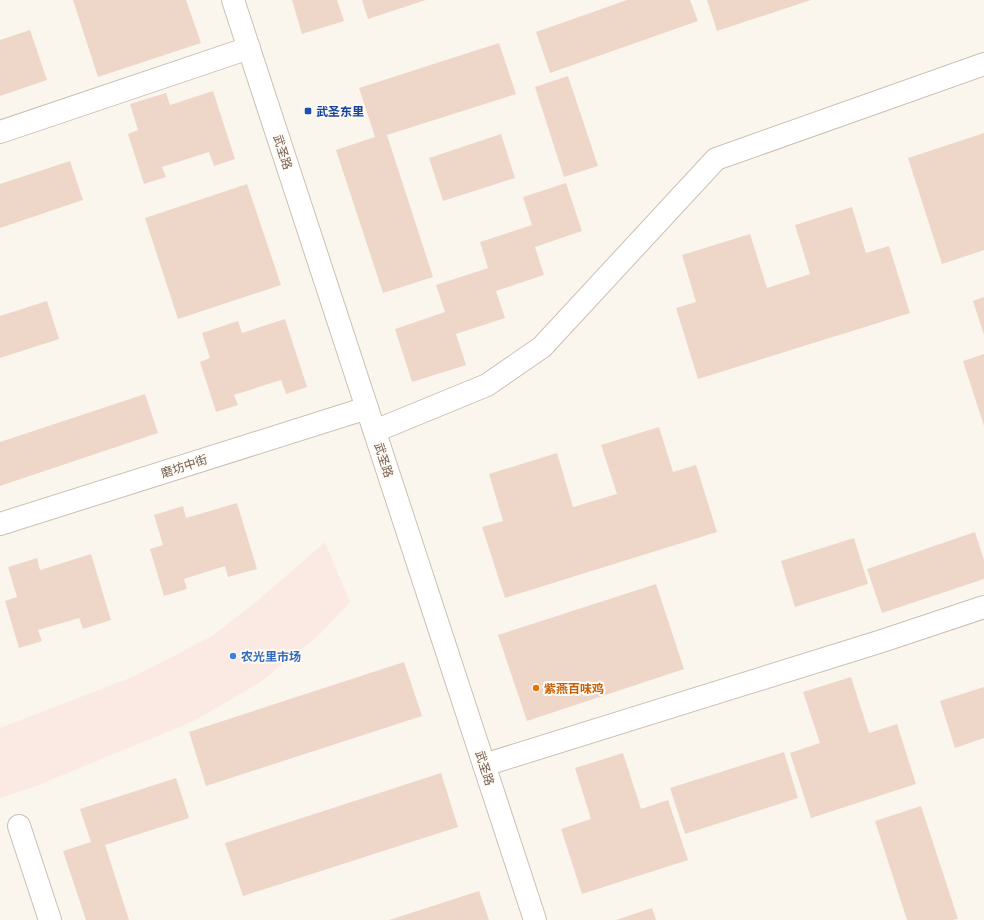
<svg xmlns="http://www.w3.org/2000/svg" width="984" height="920" viewBox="0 0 984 920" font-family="'Titillium Web','Noto Sans SC',sans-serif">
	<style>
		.commercial { fill: #faeae3 }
		.building { fill: #eed7c8 }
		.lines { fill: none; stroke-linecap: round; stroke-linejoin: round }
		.minor-casing { stroke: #cdbfb4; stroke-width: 24 }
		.minor { stroke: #fff; stroke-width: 22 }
		.transit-dot { fill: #1a4fb4; stroke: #fefaf4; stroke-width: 1.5 }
		.shop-dot { fill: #3f7fe0; stroke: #fefaf4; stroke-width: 1.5 }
		.food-dot { fill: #e8710a; stroke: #fefaf4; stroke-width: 1.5 }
		.labels { text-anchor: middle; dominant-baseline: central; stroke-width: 4; stroke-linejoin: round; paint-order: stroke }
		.transit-label { font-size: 12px; font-weight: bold; fill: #164399; stroke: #fefaf4; text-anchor: start }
		.street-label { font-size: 12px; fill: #755e52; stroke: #fefaf4 }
		.shop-label { font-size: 12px; font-weight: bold; fill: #366cbe; stroke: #fefaf4; text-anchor: start }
		.food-label { font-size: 12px; font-weight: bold; fill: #c56008; stroke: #fefaf4; text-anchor: start }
	</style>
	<rect width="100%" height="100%" fill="#fbf6ed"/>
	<path class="commercial" d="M 325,542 L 350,602 L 319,635 L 259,683 L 194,721 L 36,786 L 0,798 L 0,728 L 135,676 L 212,636 L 256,602 Z"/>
	<g class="building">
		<path d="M 73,0 L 186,0 L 201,43 L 98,77 Z"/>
		<path d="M 292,0 L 337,0 L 344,21 L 302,34 Z"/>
		<path d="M 362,0 L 426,0 L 368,19 Z"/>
		<path d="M 627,0 L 690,0 L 698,21 L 550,73 L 536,32 Z"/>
		<path d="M 707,0 L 811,0 L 717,31 Z"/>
		<path d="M 30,30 L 47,80 L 0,96 L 0,40 Z"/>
		<path d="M 499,43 L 516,94 L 387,135 L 433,277 L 383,293 L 336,150 L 375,137 L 359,88 Z"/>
		<path d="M 568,76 L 598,166 L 564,177 L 535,87 Z"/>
		<path d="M 213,91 L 235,159 L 214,166 L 209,152 L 162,167 L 166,177 L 144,184 L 128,134 L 138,130 L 130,104 L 166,93 L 170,105 Z"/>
		<path d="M 984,133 L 984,250 L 942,264 L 908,158 Z"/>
		<path d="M 501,134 L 515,178 L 443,201 L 429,158 Z"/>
		<path d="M 70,161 L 83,200 L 0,228 L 0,184 Z"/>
		<path d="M 566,183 L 582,231 L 535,247 L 544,275 L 496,291 L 505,318 L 456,334 L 466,365 L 412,382 L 395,329 L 445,312 L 436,285 L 488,268 L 480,242 L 532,225 L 523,197 Z"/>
		<path d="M 247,184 L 281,285 L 178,319 L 145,218 Z"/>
		<path d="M 852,207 L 866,253 L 889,246 L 910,313 L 698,379 L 676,308 L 696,302 L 682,255 L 750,234 L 767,288 L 810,274 L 795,225 Z"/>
		<path d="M 984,297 L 984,335 L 973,301 Z"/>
		<path d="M 47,301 L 59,339 L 0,358 L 0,316 Z"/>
		<path d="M 285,319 L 307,387 L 286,394 L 281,380 L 234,395 L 238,405 L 216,412 L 200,362 L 210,358 L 202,333 L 238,321 L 242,333 Z"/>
		<path d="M 984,354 L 984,426 L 963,361 Z"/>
		<path d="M 145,394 L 158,433 L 0,486 L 0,442 Z"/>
		<path d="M 659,427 L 673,472 L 696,465 L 717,532 L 505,598 L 482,527 L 503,521 L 489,474 L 557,453 L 573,507 L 617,494 L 601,445 Z"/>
		<path d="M 237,503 L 257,569 L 228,577 L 225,566 L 184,579 L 187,589 L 164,596 L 150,549 L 163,545 L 154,515 L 183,506 L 186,518 Z"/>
		<path d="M 975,532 L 984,560 L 984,579 L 882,613 L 867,569 Z"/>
		<path d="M 854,538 L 868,584 L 795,607 L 781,561 Z"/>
		<path d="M 91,554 L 111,620 L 83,629 L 79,618 L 38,630 L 42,641 L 19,648 L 5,601 L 17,597 L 8,567 L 37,558 L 40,570 Z"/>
		<path d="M 656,584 L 684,669 L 527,721 L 498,635 Z"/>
		<path d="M 404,662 L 422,716 L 206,786 L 189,732 Z"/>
		<path d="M 851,677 L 869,733 L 897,724 L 916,784 L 811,818 L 790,753 L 820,743 L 803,692 Z"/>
		<path d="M 984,687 L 984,738 L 955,748 L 940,701 Z"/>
		<path d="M 784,752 L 798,798 L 685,834 L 670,788 Z"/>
		<path d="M 623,753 L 641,809 L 668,800 L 688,860 L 582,894 L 561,829 L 591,819 L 575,768 Z"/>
		<path d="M 441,773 L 458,827 L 243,896 L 225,843 Z"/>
		<path d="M 176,778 L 189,818 L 105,845 L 129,920 L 86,920 L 63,851 L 91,842 L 80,809 Z"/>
		<path d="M 921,806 L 958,919 L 953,920 L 907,920 L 875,821 Z"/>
		<path d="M 479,891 L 489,920 L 389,920 Z"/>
		<path d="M 652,908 L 656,920 L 616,920 Z"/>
	</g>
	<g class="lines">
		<g class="minor-casing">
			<g id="minor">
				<path d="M 233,0 L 535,920"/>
				<path d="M 0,132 L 249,48"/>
				<path d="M 375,431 L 487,385 L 542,347 L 716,159 L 984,64"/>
				<path d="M 0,524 L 367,408"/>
				<path d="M 484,765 L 882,641 L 984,607"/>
				<path d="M 19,826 L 50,920"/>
			</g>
		</g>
		<use href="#minor" class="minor"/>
	</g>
	<rect class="transit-dot" x="304" y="107" width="8" height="8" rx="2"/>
	<circle class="shop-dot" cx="233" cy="656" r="4"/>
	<circle class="food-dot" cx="536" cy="688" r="4"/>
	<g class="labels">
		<g class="transit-label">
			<text x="316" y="111">武圣东里</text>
		</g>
		<g class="street-label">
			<text transform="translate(283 152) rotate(72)">武圣路</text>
			<text transform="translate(384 460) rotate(72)">武圣路</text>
			<text transform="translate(184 466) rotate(-18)">磨坊中街</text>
			<text transform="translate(485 768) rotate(72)">武圣路</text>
		</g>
		<g class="shop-label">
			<text x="241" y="656">农光里市场</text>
		</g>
		<g class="food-label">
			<text x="544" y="688">紫燕百味鸡</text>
		</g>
	</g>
</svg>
